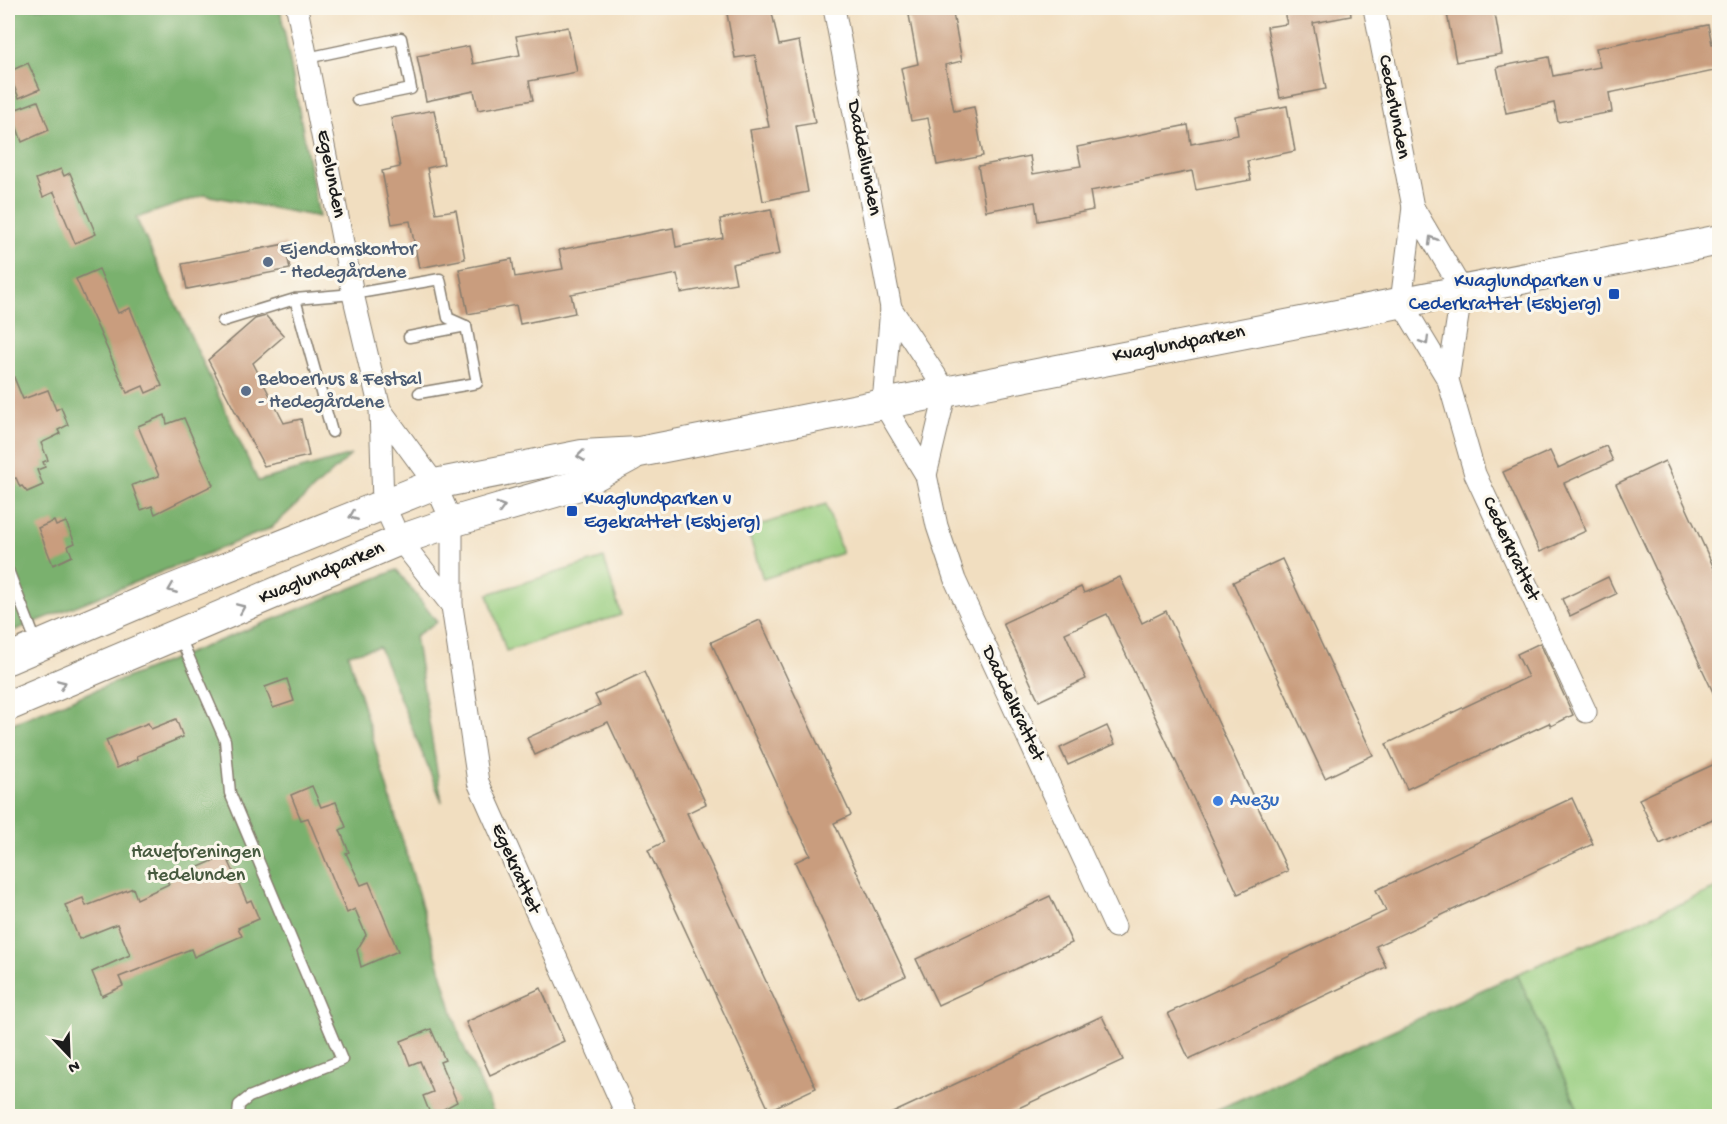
<svg xmlns="http://www.w3.org/2000/svg" width="1727" height="1124" viewBox="0 0 1727 1124" font-family="'Gochi Hand',sans-serif">
	<style>
		.green { fill: #98ce80; stroke: #5a754e; stroke-width: 1.5 }
		.forest { fill: #7ab16e; stroke: #4b6645; stroke-width: 1.5 }
		.building { fill: #c99d7e }
		.lines { fill: none; stroke-linecap: round; stroke-linejoin: round }
		.lane-casing { stroke: #867d6e; stroke-width: 13 }
		.street-casing { stroke: #867d6e; stroke-width: 23 }
		.secondary-casing { stroke: #867d6e; stroke-width: 32 }
		.lane { stroke: #fff; stroke-width: 10 }
		.street { stroke: #fff; stroke-width: 21 }
		.secondary { stroke: #fff; stroke-width: 30 }
		.oneway { stroke: #999 }
		.service-dot { fill: #5c6f8a; stroke: #fbf7ec; stroke-width: 2 }
		.transit-dot { fill: #1a4fb4; stroke: #fbf7ec; stroke-width: 2 }
		.shop-dot { fill: #3f7fe0; stroke: #fbf7ec; stroke-width: 2 }
		.labels { text-anchor: middle; dominant-baseline: central; stroke-width: 6; stroke-linejoin: round; paint-order: stroke }
		.street-label { font-size: 20px; fill: #1c1c1c; stroke: #fbf7ec }
		.service-label { font-size: 20px; fill: #4e5e75; stroke: #fbf7ec; text-anchor: start }
		.transit-label { font-size: 20px; fill: #164399; stroke: #fbf7ec; text-anchor: end }
		.shop-label { font-size: 20px; fill: #366cbe; stroke: #fbf7ec; text-anchor: start }
		.park-label { font-size: 20px; fill: #475a3f; stroke: #fbf7ec }
	</style>
	<rect width="100%" height="100%" fill="#fbf7ec"/>
	<filter id="ink" filterUnits="userSpaceOnUse"><feTurbulence type="fractalNoise" baseFrequency=".0167" numOctaves="2"/><feDisplacementMap in="SourceGraphic" scale="12" xChannelSelector="R" yChannelSelector="G"/><feConvolveMatrix kernelMatrix="1 2 1 2 8 2 1 2 1" color-interpolation-filters="sRGB"/></filter>
	<filter id="wash" filterUnits="userSpaceOnUse"><feTurbulence type="fractalNoise" baseFrequency=".008" numOctaves="4" result="noise"/><feDisplacementMap in="SourceGraphic" scale="24" xChannelSelector="R" yChannelSelector="G"/><feGaussianBlur stdDeviation="1.35" result="paint"/><feColorMatrix in="noise" values="0 0 0 0 0 0 0 0 0 0 0 0 0 0 0 0 0 1.4 0 .05"/><feComposite in="paint" operator="in"/></filter>
	<g filter="url(#wash)">
		<rect width="100%" height="100%" fill="#f1dec0"/>
		<g class="green">
			<path d="M 826,504 L 842,553 L 763,579 L 747,529 Z"/>
			<path d="M 604,558 L 621,615 L 506,651 L 488,594 Z"/>
			<path d="M 1719,887 L 1719,1116 L 1581,1116 L 1517,974 Z"/>
		</g>
		<g class="forest">
			<path d="M 8,8 L 280,8 L 319,217 L 205,195 L 136,218 L 258,481 L 351,455 L 271,528 L 8,633 Z"/>
			<path d="M 397,570 L 437,622 L 415,636 L 442,802 L 379,647 L 348,654 L 461,1040 L 495,1116 L 8,1116 L 8,725 Z"/>
			<path d="M 1517,974 L 1581,1116 L 1203,1116 Z"/>
		</g>
		<g id="blocks">
			<g class="building">
				<path d="M 726,8 L 771,8 L 779,45 L 799,41 L 815,123 L 796,126 L 808,192 L 763,201 L 750,130 L 769,127 L 755,55 L 735,58 Z"/>
				<path d="M 952,8 L 962,61 L 945,65 L 954,111 L 974,107 L 983,156 L 937,165 L 928,118 L 911,121 L 901,68 L 918,64 L 909,15 Z"/>
				<path d="M 1283,8 L 1350,8 L 1351,16 L 1313,23 L 1326,89 L 1280,98 L 1267,27 L 1287,24 Z"/>
				<path d="M 1446,8 L 1494,8 L 1502,54 L 1456,62 Z"/>
				<path d="M 1708,25 L 1712,44 L 1719,43 L 1719,70 L 1609,93 L 1612,112 L 1558,122 L 1554,103 L 1506,113 L 1497,67 L 1549,57 L 1553,76 L 1600,67 L 1596,48 Z"/>
				<path d="M 568,27 L 577,72 L 529,81 L 533,100 L 478,110 L 474,91 L 426,101 L 417,56 L 469,46 L 473,64 L 520,55 L 516,36 Z"/>
				<path d="M 28,63 L 40,89 L 19,98 L 8,72 Z"/>
				<path d="M 38,101 L 49,130 L 22,142 L 11,111 Z"/>
				<path d="M 1287,106 L 1295,151 L 1247,161 L 1251,180 L 1196,190 L 1192,171 L 1137,182 L 1090,191 L 1093,210 L 1038,221 L 1035,202 L 986,211 L 978,166 L 1030,156 L 1033,174 L 1081,166 L 1077,147 L 1188,125 L 1191,144 L 1238,135 L 1235,116 Z"/>
				<path d="M 434,110 L 444,164 L 427,168 L 436,213 L 456,210 L 465,259 L 419,268 L 410,221 L 392,224 L 382,171 L 400,167 L 391,118 Z"/>
				<path d="M 61,169 L 64,176 L 70,173 L 96,234 L 75,243 L 54,192 L 43,197 L 36,179 Z"/>
				<path d="M 771,209 L 780,254 L 732,264 L 736,283 L 681,293 L 677,274 L 571,294 L 575,313 L 520,324 L 516,305 L 468,314 L 459,269 L 512,259 L 515,277 L 563,269 L 559,250 L 673,228 L 676,247 L 723,238 L 720,219 Z"/>
				<path d="M 285,244 L 290,269 L 187,289 L 182,264 Z"/>
				<path d="M 99,269 L 118,313 L 130,308 L 162,386 L 146,393 L 143,386 L 127,393 L 76,279 Z"/>
				<path d="M 266,316 L 284,336 L 253,363 L 284,423 L 301,419 L 309,456 L 264,466 L 208,360 L 255,319 Z"/>
				<path d="M 8,363 L 23,399 L 48,390 L 56,410 L 61,407 L 68,425 L 58,430 L 60,434 L 41,443 L 48,460 L 43,462 L 45,467 L 37,470 L 43,485 L 27,492 L 22,486 L 20,487 L 16,478 L 13,479 L 8,465 Z"/>
				<path d="M 165,415 L 167,424 L 184,418 L 213,485 L 155,514 L 152,506 L 141,510 L 132,485 L 159,476 L 138,426 Z"/>
				<path d="M 1606,446 L 1613,461 L 1564,483 L 1586,531 L 1540,552 L 1503,472 L 1550,451 L 1558,468 Z"/>
				<path d="M 1665,461 L 1719,579 L 1719,705 L 1616,484 Z"/>
				<path d="M 54,521 L 56,526 L 66,522 L 75,543 L 68,546 L 72,556 L 53,565 L 38,528 Z"/>
				<path d="M 1282,559 L 1373,755 L 1325,778 L 1233,582 Z"/>
				<path d="M 1120,577 L 1142,623 L 1166,611 L 1288,871 L 1238,894 L 1107,614 L 1065,633 L 1086,679 L 1039,701 L 1003,623 L 1081,587 L 1084,593 Z"/>
				<path d="M 1608,577 L 1616,594 L 1570,616 L 1562,599 Z"/>
				<path d="M 760,620 L 851,815 L 834,823 L 906,976 L 858,998 L 795,862 L 810,855 L 711,642 Z"/>
				<path d="M 1540,643 L 1573,715 L 1551,726 L 1549,723 L 1407,789 L 1386,744 L 1528,677 L 1517,654 Z"/>
				<path d="M 644,672 L 706,804 L 687,813 L 816,1088 L 769,1110 L 648,850 L 664,842 L 608,722 L 535,755 L 527,738 L 600,705 L 595,695 Z"/>
				<path d="M 287,679 L 294,701 L 273,708 L 265,687 Z"/>
				<path d="M 176,719 L 183,737 L 137,756 L 138,759 L 117,768 L 106,740 L 148,723 L 151,729 Z"/>
				<path d="M 1107,726 L 1115,744 L 1068,765 L 1060,748 Z"/>
				<path d="M 1719,762 L 1719,816 L 1660,844 L 1639,799 Z"/>
				<path d="M 312,786 L 321,807 L 336,802 L 346,827 L 340,830 L 349,852 L 346,853 L 361,885 L 369,882 L 398,951 L 361,967 L 357,950 L 366,935 L 355,909 L 347,913 L 308,818 L 301,820 L 291,795 Z"/>
				<path d="M 1572,798 L 1593,844 L 1376,946 L 1386,967 L 1189,1059 L 1168,1013 L 1386,911 L 1376,890 Z"/>
				<path d="M 226,855 L 247,902 L 251,900 L 259,919 L 238,928 L 242,936 L 194,957 L 191,949 L 119,977 L 123,986 L 102,996 L 92,972 L 130,955 L 117,924 L 79,939 L 65,905 L 83,898 L 86,906 L 133,888 L 137,899 L 169,884 L 167,881 Z"/>
				<path d="M 1050,896 L 1072,943 L 938,1005 L 916,959 Z"/>
				<path d="M 541,988 L 564,1041 L 490,1075 L 466,1022 Z"/>
				<path d="M 1102,1016 L 1123,1060 L 1001,1116 L 886,1116 Z"/>
				<path d="M 431,1029 L 445,1060 L 440,1062 L 457,1102 L 431,1116 L 423,1096 L 433,1092 L 420,1061 L 410,1065 L 401,1041 Z"/>
			</g>
		</g>
	</g>
	<g filter="url(#ink)">
		<use href="#blocks" fill-opacity="0" stroke="#867d6e" stroke-width="1.5"/>
		<g class="lines">
			<g class="lane-casing">
				<g id="lane">
					<path d="M 307,58 L 401,38 L 411,89 L 357,100"/>
					<path d="M 295,299 L 332,432"/>
					<path d="M 223,321 L 295,299 L 353,294 L 440,279 L 448,318 L 466,326 L 477,383 L 419,393"/>
					<path d="M 409,337 L 466,326"/>
					<path d="M 8,570 L 37,644"/>
					<path d="M 179,635 L 225,740 L 230,793 L 342,1060 L 249,1097 L 239,1105 L 238,1116"/>
				</g>
			</g>
			<g class="street-casing">
				<g id="street">
					<path d="M 297,8 L 353,294 L 380,409"/>
					<path d="M 834,8 L 891,308"/>
					<path d="M 1374,8 L 1413,207"/>
					<path d="M 891,308 L 946,391 L 926,475 L 883,403 Z"/>
					<path d="M 1448,380 L 1462,290 L 1413,207 L 1401,302 L 1448,380 L 1475,474 L 1586,712"/>
					<path d="M 380,409 L 435,484 L 452,522 L 452,606 L 400,540 L 383,503 Z"/>
					<path d="M 926,475 L 937,526 L 955,580 L 1115,927"/>
					<path d="M 452,606 L 478,782 L 627,1116"/>
				</g>
			</g>
			<g class="secondary-casing">
				<g id="secondary">
					<path d="M 8,659 L 153,597 L 435,484 L 582,455 L 639,452 L 1720,240"/>
					<path d="M 8,706 L 400,540 L 452,522 L 576,486 L 631,456"/>
				</g>
			</g>
			<use href="#lane" class="lane"/>
			<use href="#street" class="street"/>
			<use href="#secondary" class="secondary"/>
		</g>
		<defs><path id="oneway-chevron" d="M-2-3.5L2.5 0L-2 3.5" fill="none" stroke-width="1.6" stroke-linecap="round" stroke-linejoin="round" transform="scale(1.5)"/></defs>
		<g class="oneway">
			<use href="#oneway-chevron" transform="translate(1432 240) rotate(-121)"/>
			<use href="#oneway-chevron" transform="translate(1425 341) rotate(59)"/>
			<use href="#oneway-chevron" transform="translate(581 456) rotate(173)"/>
			<use href="#oneway-chevron" transform="translate(501 507) rotate(-16)"/>
			<use href="#oneway-chevron" transform="translate(353 516) rotate(158)"/>
			<use href="#oneway-chevron" transform="translate(172 589) rotate(158)"/>
			<use href="#oneway-chevron" transform="translate(241 608) rotate(-23)"/>
			<use href="#oneway-chevron" transform="translate(62 684) rotate(-23)"/>
		</g>
	</g>
	<g class="service-dot">
		<circle cx="268" cy="262" r="6"/>
		<circle cx="246" cy="391" r="6"/>
	</g>
	<g class="transit-dot">
		<rect x="1608" y="288" width="12" height="12" rx="3"/>
		<rect x="566" y="505" width="12" height="12" rx="3"/>
	</g>
	<circle class="shop-dot" cx="1218" cy="801" r="6"/>
	<g class="labels">
		<g class="street-label">
			<text transform="translate(1393 107) rotate(79)">Cederlunden</text>
			<text transform="translate(863 158) rotate(79)">Daddellunden</text>
			<text transform="translate(330 174) rotate(79)">Egelunden</text>
			<text transform="translate(1179 345) rotate(-11)">Kvaglundparken</text>
			<text transform="translate(1510 549) rotate(65)">Cederkrattet</text>
			<text transform="translate(322 574) rotate(-23)">Kvaglundparken</text>
			<text transform="translate(1012 704) rotate(65)">Daddelkrattet</text>
			<text transform="translate(515 869) rotate(66)">Egekrattet</text>
		</g>
		<g class="service-label">
			<text x="280" y="250">Ejendomskontor<tspan x="280" dy="23">- Hedegårdene</tspan></text>
			<text x="258" y="380">Beboerhus &amp; Festsal<tspan x="258" dy="23">- Hedegårdene</tspan></text>
		</g>
		<g class="transit-label">
			<text x="1602" y="282">Kvaglundparken v<tspan x="1602" dy="23">Cederkrattet (Esbjerg)</tspan></text>
			<text x="584" y="500" text-anchor="start">Kvaglundparken v<tspan x="584" dy="23">Egekrattet (Esbjerg)</tspan></text>
		</g>
		<g class="shop-label">
			<text x="1230" y="801">Avezu</text>
		</g>
		<g class="park-label">
			<text x="196" y="853">Haveforeningen<tspan x="196" dy="23">Hedelunden</tspan></text>
		</g>
	</g>
	<rect width="1727" height="1124" fill="none" stroke="#fbf7ec" stroke-width="30"/>
	<g transform="translate(69 1055) rotate(157)" stroke="#fbf7ec" stroke-width="4.5" paint-order="stroke">
	<path d="M0-4.5L10 22L0 15L-10 22Z" fill="#1c1c1c"/>
	<text y="-9" font-size="16" font-weight="bold" text-anchor="middle" fill="#1c1c1c">N</text>
	</g>
</svg>
